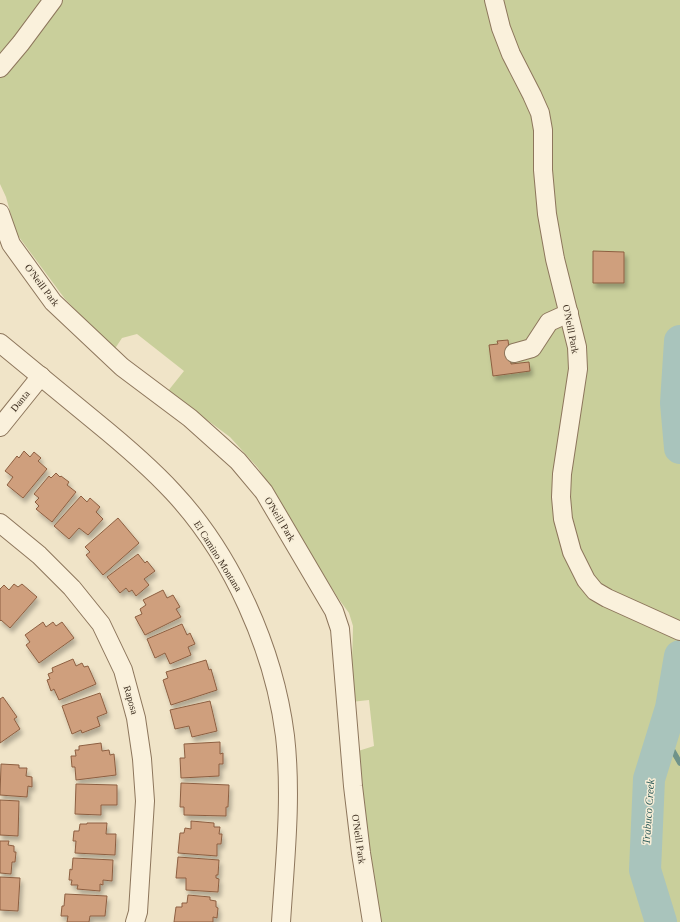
<svg xmlns="http://www.w3.org/2000/svg" width="680" height="922" viewBox="0 0 680 922" font-family="Georgia,serif">
	<style>
		.green { fill: #c9cf9b }
		.lines { fill: none; stroke-linecap: round; stroke-linejoin: round }
		.stream { stroke: #6f938a; stroke-width: 5.5 }
		.river { stroke: #a9c4bc; stroke-width: 32 }
		.building { fill: #cf9f7d; stroke: #8d5f41; filter: url(#shadow) }
		.minor-casing { stroke: #8d765c; stroke-width: 20 }
		.minor { stroke: #faf1dc; stroke-width: 18 }
		.labels { text-anchor: middle; dominant-baseline: central; stroke-width: 3; stroke-linejoin: round; paint-order: stroke }
		.street-label { font-size: 10px; fill: #3d2e20; stroke: #f7eed8 }
		.water-label { font-size: 11px; font-style: italic; fill: #2f5d5a; stroke: #f7eed8 }
	</style>
	<defs>
		<filter id="shadow"><feDropShadow dx="2.5" dy="4.5" stdDeviation="2" flood-color="#0004"/></filter>
	</defs>
	<rect width="100%" height="100%" fill="#f0e4c8"/>
	<path class="green" d="M 0,0 L 680,0 L 680,922 L 379,922 L 355,752 L 374,746 L 369,700 L 351,702 L 353,626 L 349,613 L 338,598 L 258,468 L 230,437 L 168,391 L 184,371 L 137,334 L 122,338 L 114,350 L 65,299 L 16,233 L 6,197 L 0,184 Z"/>
	<g class="lines">
		<path class="stream" d="M 663,734 L 680,763"/>
		<g class="river">
			<path d="M 680,341 L 676,403 L 680,448"/>
			<path d="M 661,922 L 645,870 L 649,779 L 671,708 L 680,656"/>
		</g>
	</g>
	<g class="building">
		<path d="M 593,251 L 624,252 L 624,283 L 593,283 Z"/>
		<path d="M 508,340 L 511,364 L 529,362 L 530,371 L 493,376 L 489,345 L 498,344 L 497,341 Z"/>
		<path d="M 24,451 L 30,457 L 34,452 L 41,458 L 38,461 L 47,469 L 23,498 L 7,485 L 13,477 L 5,471 L 17,456 L 19,458 Z"/>
		<path d="M 56,473 L 60,477 L 61,476 L 69,482 L 67,485 L 76,492 L 52,522 L 36,509 L 39,506 L 35,502 L 39,498 L 34,494 L 49,476 L 51,478 Z"/>
		<path d="M 81,496 L 87,502 L 90,498 L 100,507 L 96,512 L 103,519 L 88,535 L 79,528 L 69,539 L 54,526 Z"/>
		<path d="M 118,518 L 139,543 L 103,575 L 86,555 L 90,552 L 85,547 Z"/>
		<path d="M 138,554 L 145,563 L 147,561 L 155,571 L 144,579 L 149,585 L 136,596 L 132,590 L 129,592 L 126,588 L 120,593 L 107,577 Z"/>
		<path d="M 14,584 L 18,587 L 22,584 L 37,597 L 10,628 L 1,620 L 0,621 L 0,589 L 4,585 L 9,590 Z"/>
		<path d="M 163,590 L 167,598 L 173,595 L 180,607 L 176,609 L 181,617 L 145,635 L 135,617 L 142,614 L 140,609 L 146,605 L 143,600 Z"/>
		<path d="M 43,622 L 46,627 L 53,622 L 56,626 L 62,622 L 74,638 L 39,663 L 26,645 L 30,642 L 25,635 Z"/>
		<path d="M 182,624 L 187,635 L 190,633 L 195,644 L 188,647 L 191,655 L 170,664 L 165,653 L 155,658 L 147,639 Z"/>
		<path d="M 73,659 L 76,666 L 82,663 L 84,667 L 88,666 L 96,684 L 59,700 L 54,689 L 51,691 L 47,680 L 50,679 L 48,674 L 53,672 L 52,668 Z"/>
		<path d="M 206,660 L 209,670 L 211,669 L 217,690 L 171,705 L 163,680 L 168,678 L 166,672 Z"/>
		<path d="M 100,693 L 107,713 L 97,717 L 100,726 L 82,733 L 81,730 L 72,734 L 62,706 Z"/>
		<path d="M 3,697 L 17,717 L 14,719 L 20,729 L 0,743 L 0,699 Z"/>
		<path d="M 210,701 L 217,731 L 192,737 L 189,726 L 175,729 L 170,710 Z"/>
		<path d="M 220,742 L 220,754 L 223,753 L 223,764 L 219,764 L 219,776 L 181,778 L 180,758 L 185,758 L 184,744 Z"/>
		<path d="M 101,743 L 102,751 L 109,750 L 110,755 L 114,754 L 116,775 L 76,780 L 75,767 L 72,767 L 71,756 L 76,756 L 75,750 L 79,750 L 79,746 Z"/>
		<path d="M 1,764 L 19,765 L 19,768 L 27,768 L 26,776 L 32,777 L 32,787 L 28,786 L 27,797 L 0,795 Z"/>
		<path d="M 181,783 L 229,785 L 228,807 L 226,807 L 226,816 L 184,815 L 184,807 L 180,807 Z"/>
		<path d="M 76,784 L 117,785 L 117,805 L 101,805 L 101,815 L 75,814 Z"/>
		<path d="M 0,800 L 19,801 L 18,836 L 0,835 Z"/>
		<path d="M 191,821 L 214,823 L 214,827 L 220,827 L 219,834 L 222,834 L 221,844 L 217,844 L 217,856 L 178,853 L 180,833 L 184,833 L 185,828 L 191,829 Z"/>
		<path d="M 87,823 L 107,823 L 106,834 L 116,834 L 115,855 L 75,853 L 76,841 L 73,841 L 74,831 L 79,831 L 80,824 L 87,824 Z"/>
		<path d="M 0,841 L 9,841 L 8,845 L 14,846 L 14,852 L 16,852 L 15,862 L 12,862 L 11,874 L 0,873 Z"/>
		<path d="M 178,857 L 219,860 L 218,875 L 216,875 L 216,878 L 219,879 L 218,892 L 186,890 L 186,878 L 176,878 Z"/>
		<path d="M 73,858 L 113,860 L 112,881 L 103,880 L 103,885 L 100,884 L 100,891 L 77,889 L 78,885 L 71,885 L 72,880 L 69,880 L 70,869 L 72,870 Z"/>
		<path d="M 0,877 L 20,878 L 18,911 L 0,910 Z"/>
		<path d="M 65,894 L 107,896 L 105,916 L 90,916 L 89,922 L 67,922 L 68,916 L 61,916 L 62,906 L 64,906 Z"/>
		<path d="M 188,895 L 210,897 L 210,900 L 216,901 L 216,907 L 218,908 L 217,918 L 213,917 L 213,922 L 174,922 L 176,907 L 182,907 L 182,903 L 187,903 Z"/>
	</g>
	<g class="lines">
		<g class="minor-casing">
			<g id="minor">
				<path d="M 494,0 L 501,28 L 511,54 L 532,95 L 540,113 L 543,130 L 543,170 L 547,214 L 555,259 L 577,347 L 578,369 L 562,474 L 561,497 L 563,519 L 572,552 L 586,580 L 595,591 L 607,598 L 680,631"/>
				<path d="M 0,68 L 21,43 L 53,0"/>
				<path d="M 0,213 L 11,244 L 53,302 L 122,367 L 190,418 L 238,461 L 264,492 L 334,611 L 340,629 L 353,786 L 361,853 L 372,922"/>
				<path d="M 0,343 C 32,369 64,396 96,422 C 123,444 149,466 173,492 C 232,555 274,649 285,736 C 292,797 285,860 281,922"/>
				<path d="M 514,353 L 532,348 L 549,322 L 569,313"/>
				<path d="M 0,427 L 41,376"/>
				<path d="M 0,523 L 39,555 L 72,588 L 101,624 L 123,670 L 136,718 L 142,759 L 145,801 L 138,912 L 135,922"/>
			</g>
		</g>
		<use href="#minor" class="minor"/>
	</g>
	<g class="labels">
		<g class="street-label">
			<text transform="translate(42 285) rotate(53)">O'Neill Park</text>
			<text transform="translate(571 329) rotate(79)">O'Neill Park</text>
			<text transform="translate(20 401) rotate(-51)">Danta</text>
			<text transform="translate(280 519) rotate(59)">O'Neill Park</text>
			<text transform="translate(218 556) rotate(58)">El Camino Montana</text>
			<text transform="translate(131 700) rotate(74)">Raposa</text>
			<text transform="translate(359 839) rotate(82)">O'Neill Park</text>
		</g>
		<g class="water-label">
			<text transform="translate(648 812) rotate(-86)">Trabuco Creek</text>
		</g>
	</g>
</svg>
